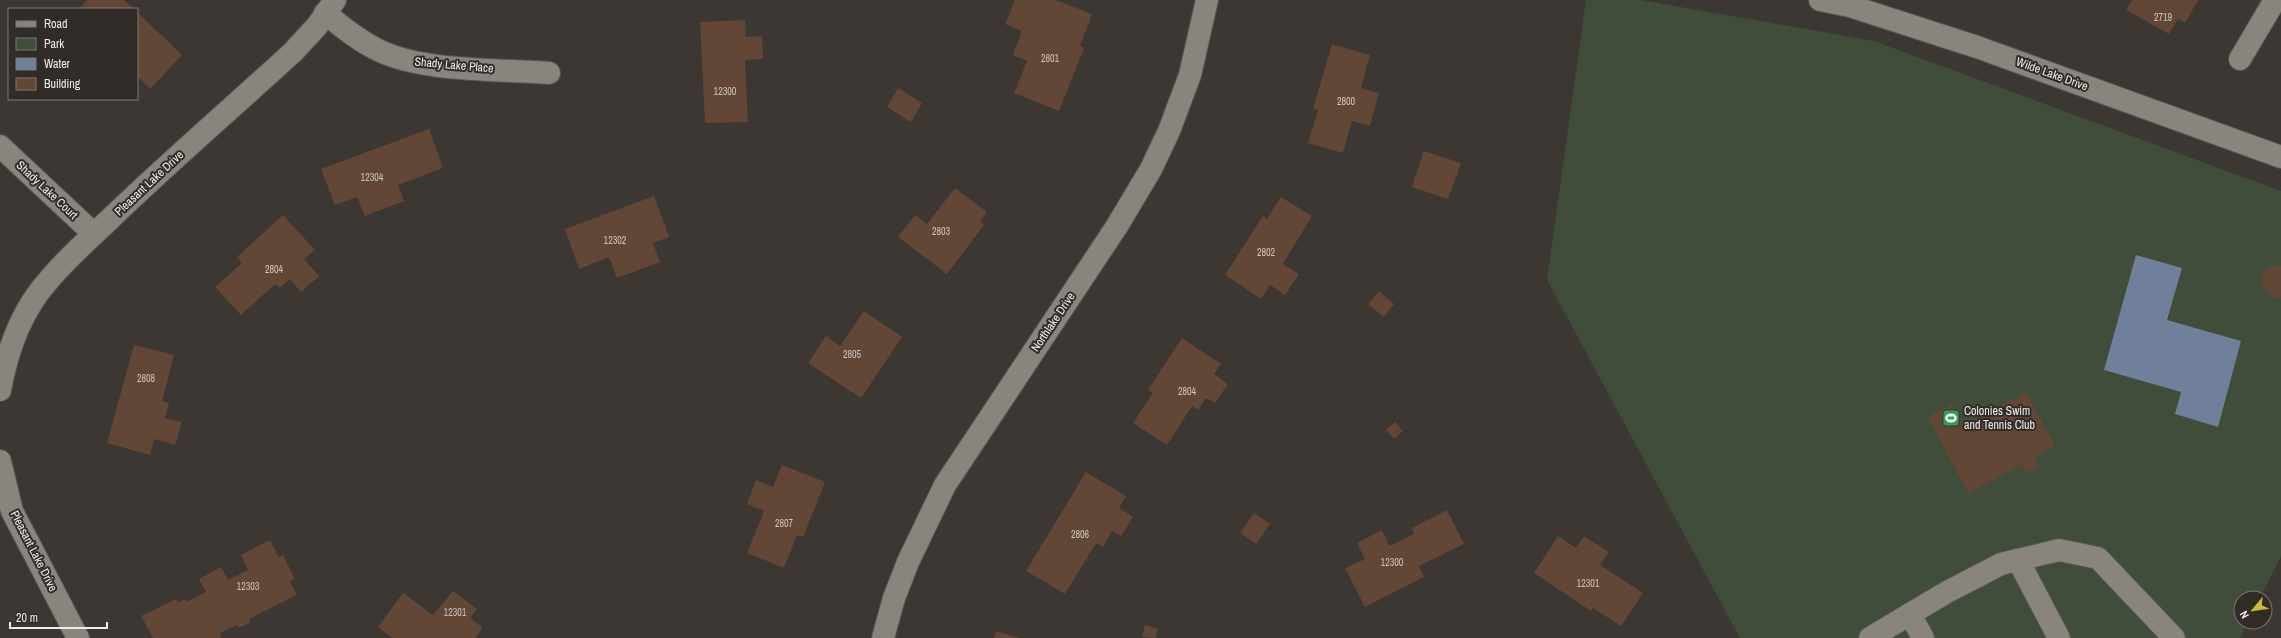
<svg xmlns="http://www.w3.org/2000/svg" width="2281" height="638" viewBox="0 0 2281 638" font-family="'Archivo Narrow',sans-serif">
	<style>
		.green { fill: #404d3a }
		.water { fill: #707f9a }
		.building { fill: #624636 }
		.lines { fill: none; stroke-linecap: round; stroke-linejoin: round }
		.minor-casing { stroke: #58544f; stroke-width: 24 }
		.minor { stroke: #8a847e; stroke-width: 22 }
		.labels { text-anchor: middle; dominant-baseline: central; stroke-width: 4; stroke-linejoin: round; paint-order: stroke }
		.number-label { font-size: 10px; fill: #ccc2bc }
		.street-label { font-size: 12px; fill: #efece9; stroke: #322c28 }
		.poi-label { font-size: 12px; fill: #efece9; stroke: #322c28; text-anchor: start }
	</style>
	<rect width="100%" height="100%" fill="#3c3732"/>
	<path class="green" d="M 1586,0 L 1641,0 L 1874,41 L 2281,191 L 2281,556 L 2260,598 L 2241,598 L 2241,622 L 2248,622 L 2240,638 L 1740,638 L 1547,280 Z"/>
	<path class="water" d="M 2136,255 L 2182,268 L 2167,320 L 2241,341 L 2218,427 L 2175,414 L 2181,392 L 2104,370 Z"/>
	<g class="building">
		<path d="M 87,0 L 124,0 L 134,9 L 79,9 Z"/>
		<path d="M 1015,0 L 1056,0 L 1092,14 L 1080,46 L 1084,48 L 1059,111 L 1014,93 L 1027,61 L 1013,55 L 1022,31 L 1005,24 Z"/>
		<path d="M 2132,0 L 2198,0 L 2185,23 L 2178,19 L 2169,34 L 2126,10 Z"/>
		<path d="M 137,12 L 182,55 L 150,89 L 137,76 Z"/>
		<path d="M 745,20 L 746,37 L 762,36 L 763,59 L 745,60 L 748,122 L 705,123 L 700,22 Z"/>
		<path d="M 1332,44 L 1370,55 L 1361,88 L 1379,93 L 1370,126 L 1352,121 L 1343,153 L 1308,143 L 1318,110 L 1313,109 Z"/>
		<path d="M 898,88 L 922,103 L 911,122 L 887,107 Z"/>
		<path d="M 429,129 L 443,168 L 398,185 L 404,201 L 365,216 L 357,197 L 335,205 L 321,169 Z"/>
		<path d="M 1424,151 L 1461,163 L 1448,199 L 1412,187 Z"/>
		<path d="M 955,188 L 987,212 L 980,222 L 984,225 L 947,274 L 898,237 L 915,215 L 927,224 Z"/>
		<path d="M 654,196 L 669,237 L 653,243 L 660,262 L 617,278 L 609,257 L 579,269 L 565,229 Z"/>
		<path d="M 1281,197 L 1312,216 L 1283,264 L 1299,274 L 1285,295 L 1270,285 L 1261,299 L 1225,275 L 1263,216 L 1267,219 Z"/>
		<path d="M 283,215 L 315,250 L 304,259 L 319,276 L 301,292 L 290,279 L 280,288 L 275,284 L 241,315 L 215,287 L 242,263 L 237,257 Z"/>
		<path d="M 2275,265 L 2281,266 L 2281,297 L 2278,298 L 2270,296 L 2262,286 L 2261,278 L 2265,270 Z"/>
		<path d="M 1379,291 L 1394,304 L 1384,317 L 1368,304 Z"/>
		<path d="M 864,311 L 902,337 L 861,398 L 808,363 L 826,336 L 840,346 Z"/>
		<path d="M 1182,338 L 1221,364 L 1214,374 L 1228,384 L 1215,403 L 1206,398 L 1198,410 L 1192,406 L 1167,445 L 1133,423 L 1153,393 L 1148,390 Z"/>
		<path d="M 134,345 L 174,355 L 162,401 L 169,403 L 165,418 L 182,422 L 175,445 L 154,439 L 150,455 L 107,443 Z"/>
		<path d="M 2026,392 L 2055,446 L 2034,457 L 2039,467 L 2026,473 L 2022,465 L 1968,493 L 1928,417 L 1952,404 L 1963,425 Z"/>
		<path d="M 1395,422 L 1403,431 L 1394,439 L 1386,430 Z"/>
		<path d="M 782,465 L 825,482 L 803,537 L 797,535 L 784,568 L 747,553 L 764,511 L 747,504 L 756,480 L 773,487 Z"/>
		<path d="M 1086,472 L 1126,496 L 1119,508 L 1133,517 L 1121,536 L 1112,531 L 1103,547 L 1096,543 L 1065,594 L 1026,571 Z"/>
		<path d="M 1447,510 L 1464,544 L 1419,566 L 1424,577 L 1365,607 L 1345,568 L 1365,559 L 1357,543 L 1382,530 L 1389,546 L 1414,534 L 1412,528 Z"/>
		<path d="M 1254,513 L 1270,524 L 1256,544 L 1240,533 Z"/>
		<path d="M 1558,536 L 1576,548 L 1584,536 L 1609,552 L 1600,565 L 1643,593 L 1621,626 L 1593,608 L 1591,611 L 1534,573 Z"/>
		<path d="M 270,540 L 278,557 L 283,555 L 295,579 L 290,581 L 297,595 L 249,619 L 250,623 L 238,628 L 237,625 L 220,633 L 222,637 L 219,638 L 153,638 L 141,616 L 176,599 L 178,603 L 185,599 L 186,602 L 206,592 L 199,579 L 221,567 L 228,580 L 248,570 L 241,555 Z"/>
		<path d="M 453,591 L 477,609 L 470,618 L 483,628 L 475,638 L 392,638 L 378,627 L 403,593 L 433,615 Z"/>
		<path d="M 1145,625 L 1158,629 L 1156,638 L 1142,637 Z"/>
		<path d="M 996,631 L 1020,638 L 994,638 Z"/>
	</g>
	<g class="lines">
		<g class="minor-casing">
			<g id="minor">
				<path d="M 1820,0 L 1850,6 L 1977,47 L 2281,157"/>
				<path d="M 325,13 C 342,27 358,40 378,50 C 422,72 498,69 549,73"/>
				<path d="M 2240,59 L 2275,0"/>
				<path d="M 0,146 L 94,234"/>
				<path d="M 0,390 C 7,352 21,311 48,281 C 66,259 89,239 110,219 C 169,162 232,108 293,52 L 317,26 L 335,0"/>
				<path d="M 0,461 L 12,511 L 78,638"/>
				<path d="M 2018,560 L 2059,638"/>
				<path d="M 1910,614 L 1923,638"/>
				<path d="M 883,638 L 894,598 L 908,562 L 945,485 L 1117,226 L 1151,169 L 1169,131 L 1190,75 L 1207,0"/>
				<path d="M 1870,638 L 1947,592 L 2001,564 L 2059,550 L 2098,558 L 2174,638"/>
			</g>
		</g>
		<use href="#minor" class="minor"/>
	</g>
	<defs>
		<g id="stadium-square" transform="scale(0.9)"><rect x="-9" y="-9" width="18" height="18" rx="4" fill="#2e9e5b" stroke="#322c28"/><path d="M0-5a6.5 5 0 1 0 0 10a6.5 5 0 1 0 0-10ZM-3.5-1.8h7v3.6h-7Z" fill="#fff"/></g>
	</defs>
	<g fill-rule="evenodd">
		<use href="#stadium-square" x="1951" y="418"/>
	</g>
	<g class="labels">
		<g class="number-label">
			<text x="2163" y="17">2719</text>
			<text x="1050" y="58">2801</text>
			<text x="725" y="91">12300</text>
			<text x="1346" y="101">2800</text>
			<text x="372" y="177">12304</text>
			<text x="941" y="231">2803</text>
			<text x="615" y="240">12302</text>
			<text x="1266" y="252">2802</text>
			<text x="274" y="269">2804</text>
			<text x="852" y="354">2805</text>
			<text x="146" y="378">2808</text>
			<text x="1187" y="391">2804</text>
			<text x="784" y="523">2807</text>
			<text x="1080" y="534">2806</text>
			<text x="1392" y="562">12300</text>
			<text x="1588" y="583">12301</text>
			<text x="248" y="586">12303</text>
			<text x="455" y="612">12301</text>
		</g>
		<g class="street-label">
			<text transform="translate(454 65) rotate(5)">Shady Lake Place</text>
			<text transform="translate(2052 74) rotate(20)">Wilde Lake Drive</text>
			<text transform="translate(149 183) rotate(-43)">Pleasant Lake Drive</text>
			<text transform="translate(47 190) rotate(43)">Shady Lake Court</text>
			<text transform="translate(1053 322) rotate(-56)">Northlake Drive</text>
			<text transform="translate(34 551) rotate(63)">Pleasant Lake Drive</text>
		</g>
		<g class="poi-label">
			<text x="1964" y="411">Colonies Swim<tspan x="1964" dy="14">and Tennis Club</tspan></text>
		</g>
	</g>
	<rect x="8" y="8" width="130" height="92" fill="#322c28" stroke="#7e7975"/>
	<rect x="16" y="21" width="20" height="6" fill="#8a847e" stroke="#7e7975"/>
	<text x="44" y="28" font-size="12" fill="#efece9">Road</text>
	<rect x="16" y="38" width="20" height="12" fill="#404d3a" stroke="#7e7975"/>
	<text x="44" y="48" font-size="12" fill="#efece9">Park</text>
	<rect x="16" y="58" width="20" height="12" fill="#707f9a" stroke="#7e7975"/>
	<text x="44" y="68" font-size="12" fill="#efece9">Water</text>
	<rect x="16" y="78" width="20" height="12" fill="#624636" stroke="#7e7975"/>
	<text x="44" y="88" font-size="12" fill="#efece9">Building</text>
	<g transform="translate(2253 610) rotate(241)"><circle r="19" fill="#322c28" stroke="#7e7975"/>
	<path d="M0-3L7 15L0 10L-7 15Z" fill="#c9ba3a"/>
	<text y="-6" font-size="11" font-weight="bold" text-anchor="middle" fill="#efece9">N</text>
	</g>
	<path d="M10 622v6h97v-6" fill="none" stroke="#efece9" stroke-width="2"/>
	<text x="16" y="622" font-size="12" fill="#efece9" stroke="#322c28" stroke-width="3" paint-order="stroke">20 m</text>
</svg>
